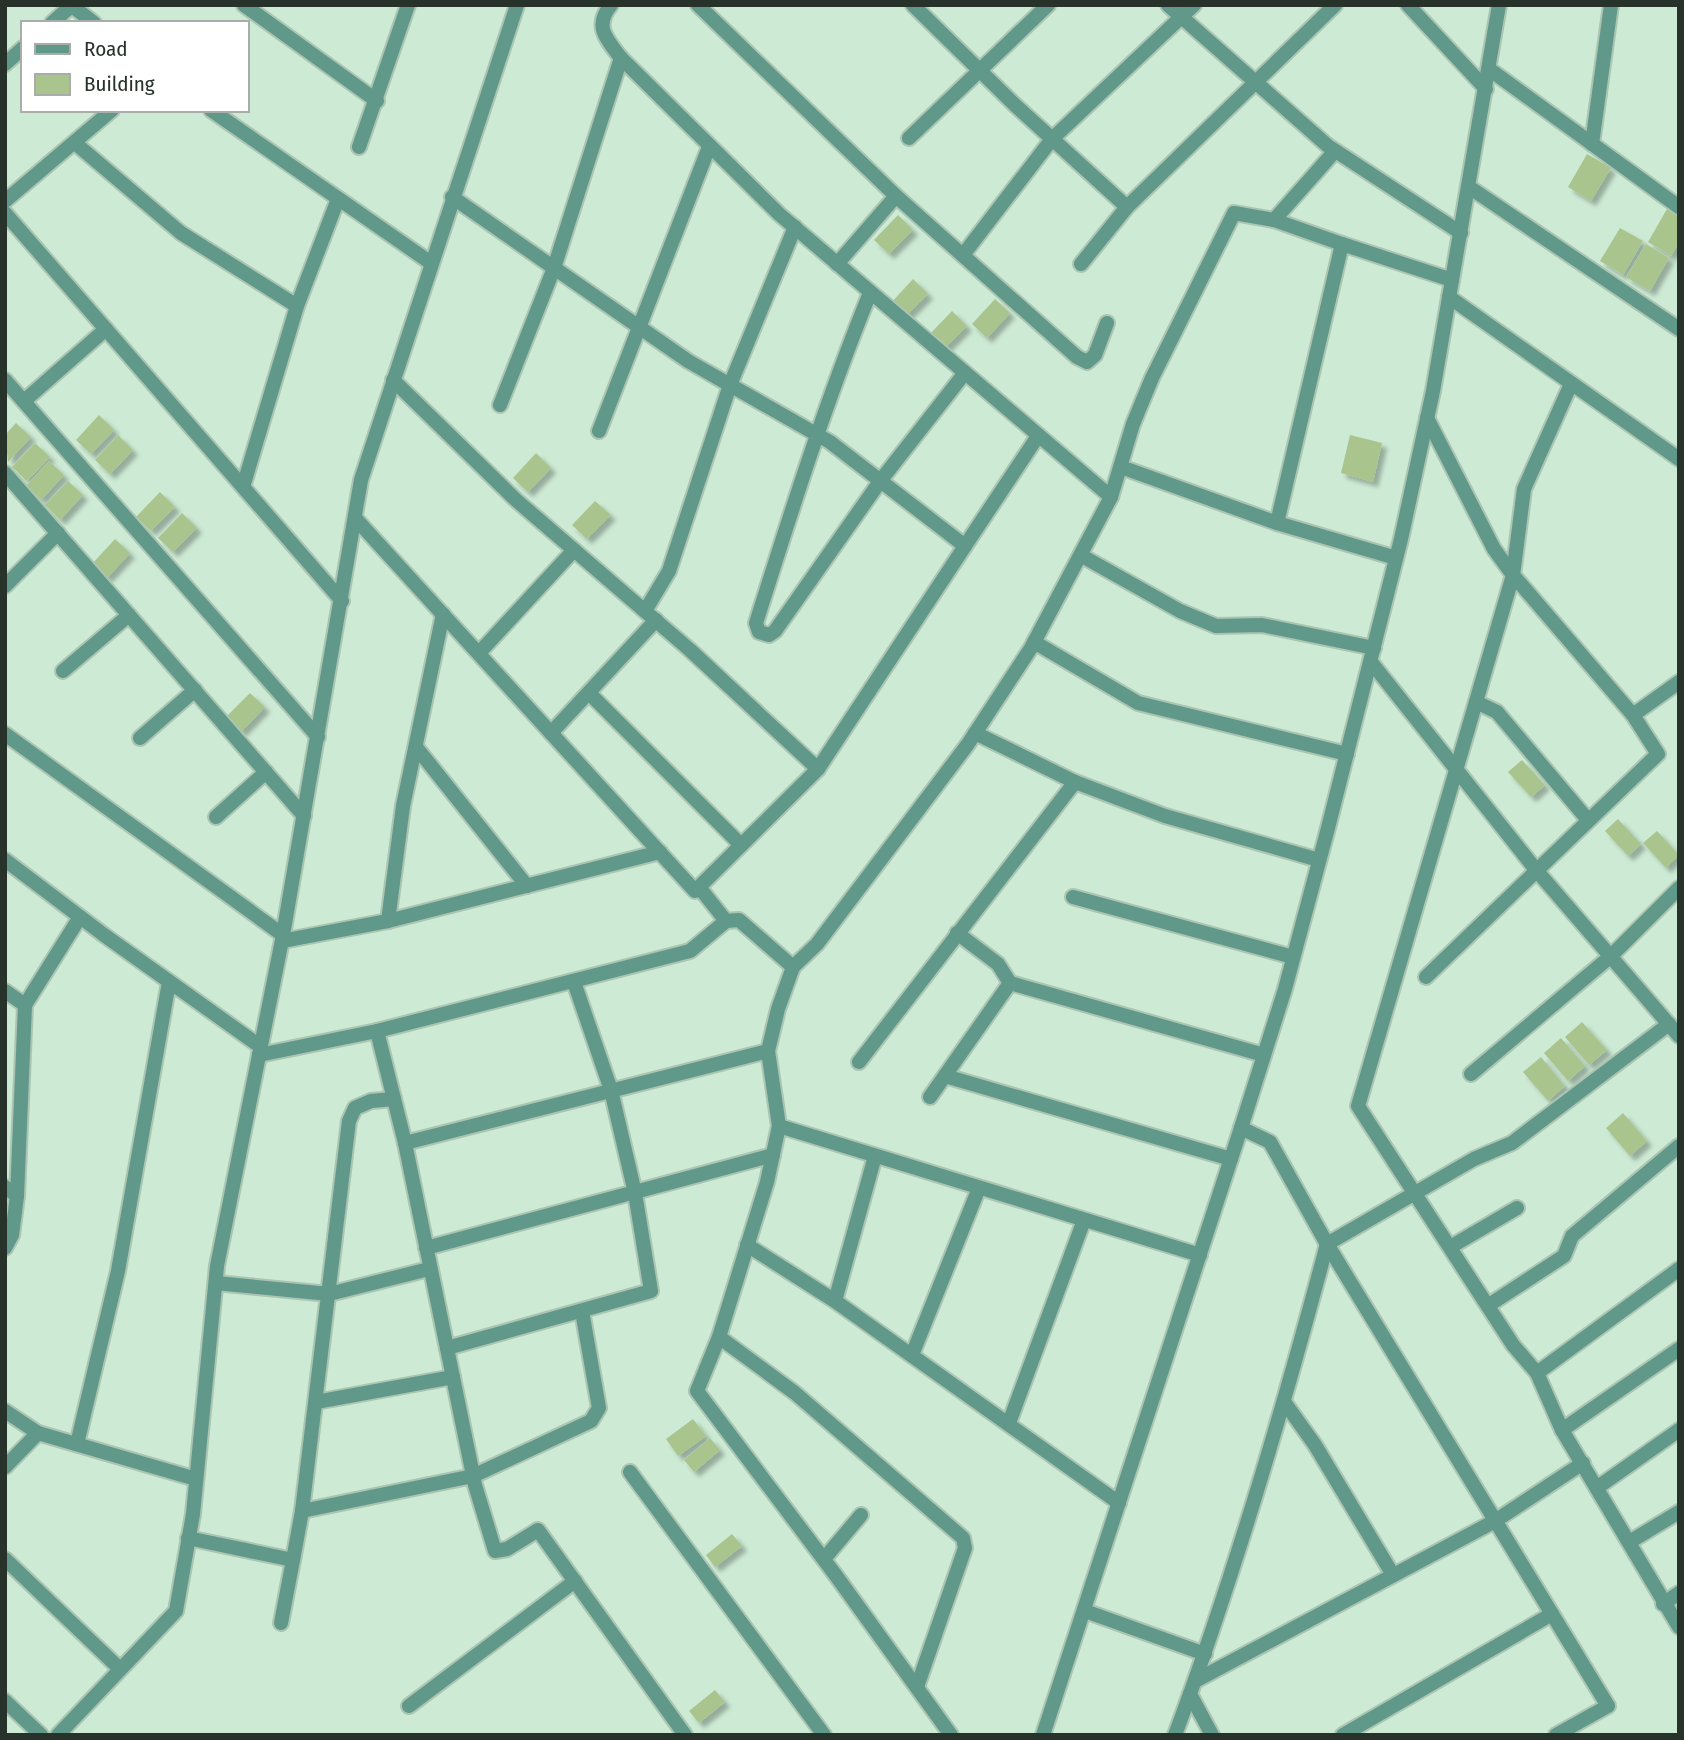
<svg xmlns="http://www.w3.org/2000/svg" width="1684" height="1740" viewBox="0 0 1684 1740" font-family="'Fira Sans Condensed',sans-serif">
	<style>
		.building { fill: #aac48e; filter: url(#shadow) }
		.lines { fill: none; stroke-linecap: round; stroke-linejoin: round }
		.minor-casing { stroke: #abc5b2; stroke-width: 18 }
		.minor { stroke: #60988a; stroke-width: 14 }
	</style>
	<defs>
		<filter id="shadow"><feDropShadow dx="5" dy="5" stdDeviation="2" flood-color="#0004"/></filter>
	</defs>
	<rect width="100%" height="100%" fill="#ccead4"/>
	<g class="building">
		<path d="M 1587,154 L 1611,168 L 1591,201 L 1568,187 Z"/>
		<path d="M 1667,209 L 1679,216 L 1679,243 L 1671,256 L 1648,242 Z"/>
		<path d="M 898,215 L 913,230 L 889,254 L 874,240 Z"/>
		<path d="M 1620,228 L 1643,241 L 1623,275 L 1600,261 Z"/>
		<path d="M 1646,244 L 1669,258 L 1650,291 L 1626,277 Z"/>
		<path d="M 913,279 L 928,294 L 904,318 L 890,304 Z"/>
		<path d="M 995,299 L 1010,313 L 987,338 L 972,324 Z"/>
		<path d="M 952,311 L 967,326 L 943,350 L 928,336 Z"/>
		<path d="M 99,415 L 114,430 L 91,454 L 76,440 Z"/>
		<path d="M 16,423 L 31,437 L 8,462 L 5,435 Z"/>
		<path d="M 118,435 L 133,450 L 110,474 L 95,460 Z"/>
		<path d="M 1350,435 L 1382,443 L 1373,482 L 1341,473 Z"/>
		<path d="M 35,443 L 50,457 L 27,481 L 12,467 Z"/>
		<path d="M 536,453 L 551,468 L 528,492 L 513,478 Z"/>
		<path d="M 49,461 L 64,475 L 41,500 L 26,486 Z"/>
		<path d="M 68,481 L 83,495 L 60,520 L 45,505 Z"/>
		<path d="M 160,492 L 175,507 L 151,531 L 136,517 Z"/>
		<path d="M 595,501 L 611,515 L 587,539 L 572,525 Z"/>
		<path d="M 182,513 L 197,528 L 173,552 L 158,538 Z"/>
		<path d="M 115,539 L 130,553 L 107,578 L 92,564 Z"/>
		<path d="M 250,693 L 265,707 L 241,732 L 226,717 Z"/>
		<path d="M 1522,760 L 1545,785 L 1531,797 L 1508,772 Z"/>
		<path d="M 1618,819 L 1641,844 L 1628,856 L 1605,831 Z"/>
		<path d="M 1657,831 L 1679,855 L 1666,868 L 1643,843 Z"/>
		<path d="M 1582,1022 L 1607,1050 L 1589,1065 L 1565,1037 Z"/>
		<path d="M 1561,1038 L 1585,1066 L 1568,1081 L 1544,1053 Z"/>
		<path d="M 1541,1057 L 1565,1086 L 1548,1101 L 1523,1072 Z"/>
		<path d="M 1623,1113 L 1647,1141 L 1630,1156 L 1606,1128 Z"/>
		<path d="M 693,1419 L 706,1436 L 678,1456 L 666,1439 Z"/>
		<path d="M 710,1438 L 720,1450 L 694,1472 L 684,1460 Z"/>
		<path d="M 732,1534 L 742,1546 L 715,1567 L 706,1555 Z"/>
		<path d="M 715,1690 L 725,1702 L 699,1723 L 689,1711 Z"/>
	</g>
	<g class="lines">
		<g class="minor-casing">
			<g id="minor">
				<path d="M 71,5 L 94,23"/>
				<path d="M 244,5 L 377,101"/>
				<path d="M 698,5 L 896,196 L 1077,357 L 1087,362 L 1095,355 L 1107,323"/>
				<path d="M 913,5 L 1016,106 L 1127,207"/>
				<path d="M 1168,5 L 1328,146 L 1461,233"/>
				<path d="M 1408,5 L 1486,89"/>
				<path d="M 52,23 L 71,6"/>
				<path d="M 621,58 L 779,214 L 1111,497"/>
				<path d="M 5,64 L 23,48"/>
				<path d="M 1489,69 L 1679,207"/>
				<path d="M 211,110 L 431,263"/>
				<path d="M 909,138 L 1048,5"/>
				<path d="M 75,143 L 181,233 L 297,306"/>
				<path d="M 1592,144 L 1611,5"/>
				<path d="M 359,147 L 408,5"/>
				<path d="M 1469,187 L 1679,329"/>
				<path d="M 452,197 L 688,361 L 830,442 L 965,546 L 1038,436"/>
				<path d="M 5,201 L 112,110"/>
				<path d="M 5,213 L 342,601"/>
				<path d="M 1274,220 L 1342,244"/>
				<path d="M 963,255 L 1052,139 L 1194,5"/>
				<path d="M 837,264 L 896,196"/>
				<path d="M 1081,264 L 1127,207 L 1335,5"/>
				<path d="M 870,293 C 826,401 791,512 756,623 L 759,632 L 769,635 L 775,631 L 881,480 L 964,374"/>
				<path d="M 1449,297 L 1679,459"/>
				<path d="M 5,380 L 318,737"/>
				<path d="M 393,380 L 516,500 L 690,650 L 818,769"/>
				<path d="M 24,401 L 106,329"/>
				<path d="M 500,405 L 554,268 L 621,58 C 607,40 593,26 611,5"/>
				<path d="M 1427,418 L 1494,549 L 1513,575 L 1358,1106 L 1513,1345 L 1537,1373 L 1562,1430 L 1679,1627"/>
				<path d="M 599,431 L 709,147"/>
				<path d="M 1121,467 L 1277,523"/>
				<path d="M 5,473 L 304,816"/>
				<path d="M 243,487 L 297,306 L 338,199"/>
				<path d="M 355,518 L 695,891 L 818,769 L 965,546"/>
				<path d="M 1082,556 L 1180,611 L 1216,626 L 1262,625 L 1374,648"/>
				<path d="M 1396,558 L 1277,523 L 1342,244 L 1452,280"/>
				<path d="M 5,586 L 58,533"/>
				<path d="M 645,611 L 669,571 L 730,385 L 795,227"/>
				<path d="M 1034,642 L 1138,703 L 1347,754"/>
				<path d="M 479,653 L 574,550"/>
				<path d="M 1371,662 L 1537,871 L 1679,1036"/>
				<path d="M 63,671 L 129,615"/>
				<path d="M 589,693 L 741,845"/>
				<path d="M 1476,702 L 1497,712 L 1588,820"/>
				<path d="M 1633,715 L 1679,682"/>
				<path d="M 551,733 L 656,620"/>
				<path d="M 975,733 L 1075,782 L 1165,816 L 1319,860"/>
				<path d="M 5,734 L 283,935"/>
				<path d="M 140,738 L 195,690"/>
				<path d="M 416,747 L 527,886"/>
				<path d="M 216,817 L 266,772"/>
				<path d="M 5,860 L 104,935 L 261,1047"/>
				<path d="M 1073,897 L 1293,957"/>
				<path d="M 388,921 L 403,806 L 443,614"/>
				<path d="M 726,921 L 739,920 L 793,967 L 817,944 L 968,744 L 1031,648 L 1111,497 L 1133,424 L 1152,378 L 1234,213 L 1274,220 L 1335,151"/>
				<path d="M 957,933 L 998,964 L 1010,983"/>
				<path d="M 282,941 L 388,921 L 660,852"/>
				<path d="M 1426,977 L 1658,754 L 1633,715 L 1513,575 L 1524,489 L 1571,384"/>
				<path d="M 5,991 L 25,1005 L 80,917"/>
				<path d="M 377,1031 L 405,1143 L 475,1485 L 495,1551 L 507,1549 L 538,1530 L 685,1735"/>
				<path d="M 768,1051 L 779,1126 L 767,1182 L 719,1337 L 795,1393 L 963,1538 L 965,1548 L 917,1687"/>
				<path d="M 259,1055 L 377,1031 L 690,951 L 726,921 L 699,887"/>
				<path d="M 859,1062 L 1075,782"/>
				<path d="M 1471,1074 L 1611,956 L 1679,888"/>
				<path d="M 945,1076 L 1231,1159"/>
				<path d="M 930,1097 L 1010,983 L 1264,1055"/>
				<path d="M 779,1126 L 1200,1255"/>
				<path d="M 1241,1128 L 1270,1142 L 1327,1244 L 1474,1159 L 1512,1143 L 1669,1024"/>
				<path d="M 405,1143 L 768,1051 L 778,1009 L 793,967"/>
				<path d="M 5,1187 L 17,1196 L 12,1235 L 5,1248"/>
				<path d="M 17,1196 L 25,1005"/>
				<path d="M 1327,1244 L 1608,1706 L 1556,1735"/>
				<path d="M 747,1245 L 835,1301 L 875,1156"/>
				<path d="M 1452,1246 L 1517,1208"/>
				<path d="M 426,1248 L 773,1155"/>
				<path d="M 216,1283 L 329,1294 L 429,1269"/>
				<path d="M 835,1301 L 1119,1503"/>
				<path d="M 1489,1305 L 1564,1256 L 1572,1236 L 1679,1146"/>
				<path d="M 719,1337 L 697,1391 L 837,1577 L 951,1735"/>
				<path d="M 447,1348 L 651,1291 L 635,1193 L 611,1090 L 574,982"/>
				<path d="M 912,1355 L 979,1188"/>
				<path d="M 1537,1373 L 1679,1269"/>
				<path d="M 316,1402 L 453,1377"/>
				<path d="M 1285,1403 L 1315,1445 L 1393,1575"/>
				<path d="M 5,1411 L 38,1433 L 196,1479"/>
				<path d="M 1009,1423 L 1084,1220"/>
				<path d="M 1562,1430 L 1679,1349"/>
				<path d="M 77,1444 L 118,1271 L 169,982"/>
				<path d="M 5,1467 L 38,1433"/>
				<path d="M 630,1472 L 824,1735"/>
				<path d="M 1598,1487 L 1679,1430"/>
				<path d="M 302,1511 L 473,1476 L 591,1421 L 599,1408 L 582,1311"/>
				<path d="M 188,1538 L 293,1560 L 302,1511 L 349,1121 L 355,1108 L 371,1101 L 394,1099"/>
				<path d="M 1631,1541 L 1679,1512"/>
				<path d="M 5,1559 L 120,1669"/>
				<path d="M 824,1559 L 861,1515"/>
				<path d="M 1663,1604 L 1679,1593"/>
				<path d="M 1085,1611 L 1205,1654"/>
				<path d="M 281,1623 L 293,1560"/>
				<path d="M 1195,1681 L 1495,1521 L 1583,1463"/>
				<path d="M 1190,1694 L 1212,1735"/>
				<path d="M 5,1701 L 41,1735"/>
				<path d="M 409,1706 L 575,1581"/>
				<path d="M 58,1735 L 176,1611 L 193,1514 L 217,1266 L 283,935 L 361,480 L 517,5"/>
				<path d="M 1043,1735 L 1241,1128 L 1285,989 L 1328,828 L 1401,539 L 1433,391 L 1499,5"/>
				<path d="M 1175,1735 C 1235,1574 1283,1410 1327,1244"/>
				<path d="M 1343,1735 L 1552,1614"/>
			</g>
		</g>
		<use href="#minor" class="minor"/>
	</g>
	<rect width="1684" height="1740" fill="none" stroke="#27332a" stroke-width="14"/>
	<rect x="21" y="21" width="228" height="91" fill="#ffffff" stroke="#a9adaa" stroke-width="2"/>
	<rect x="35" y="44" width="35" height="10" fill="#60988a" stroke="#a9adaa" stroke-width="2"/>
	<text x="84" y="56" font-size="21" fill="#27332a">Road</text>
	<rect x="35" y="74" width="35" height="21" fill="#aac48e" stroke="#a9adaa" stroke-width="2"/>
	<text x="84" y="91" font-size="21" fill="#27332a">Building</text>
</svg>
